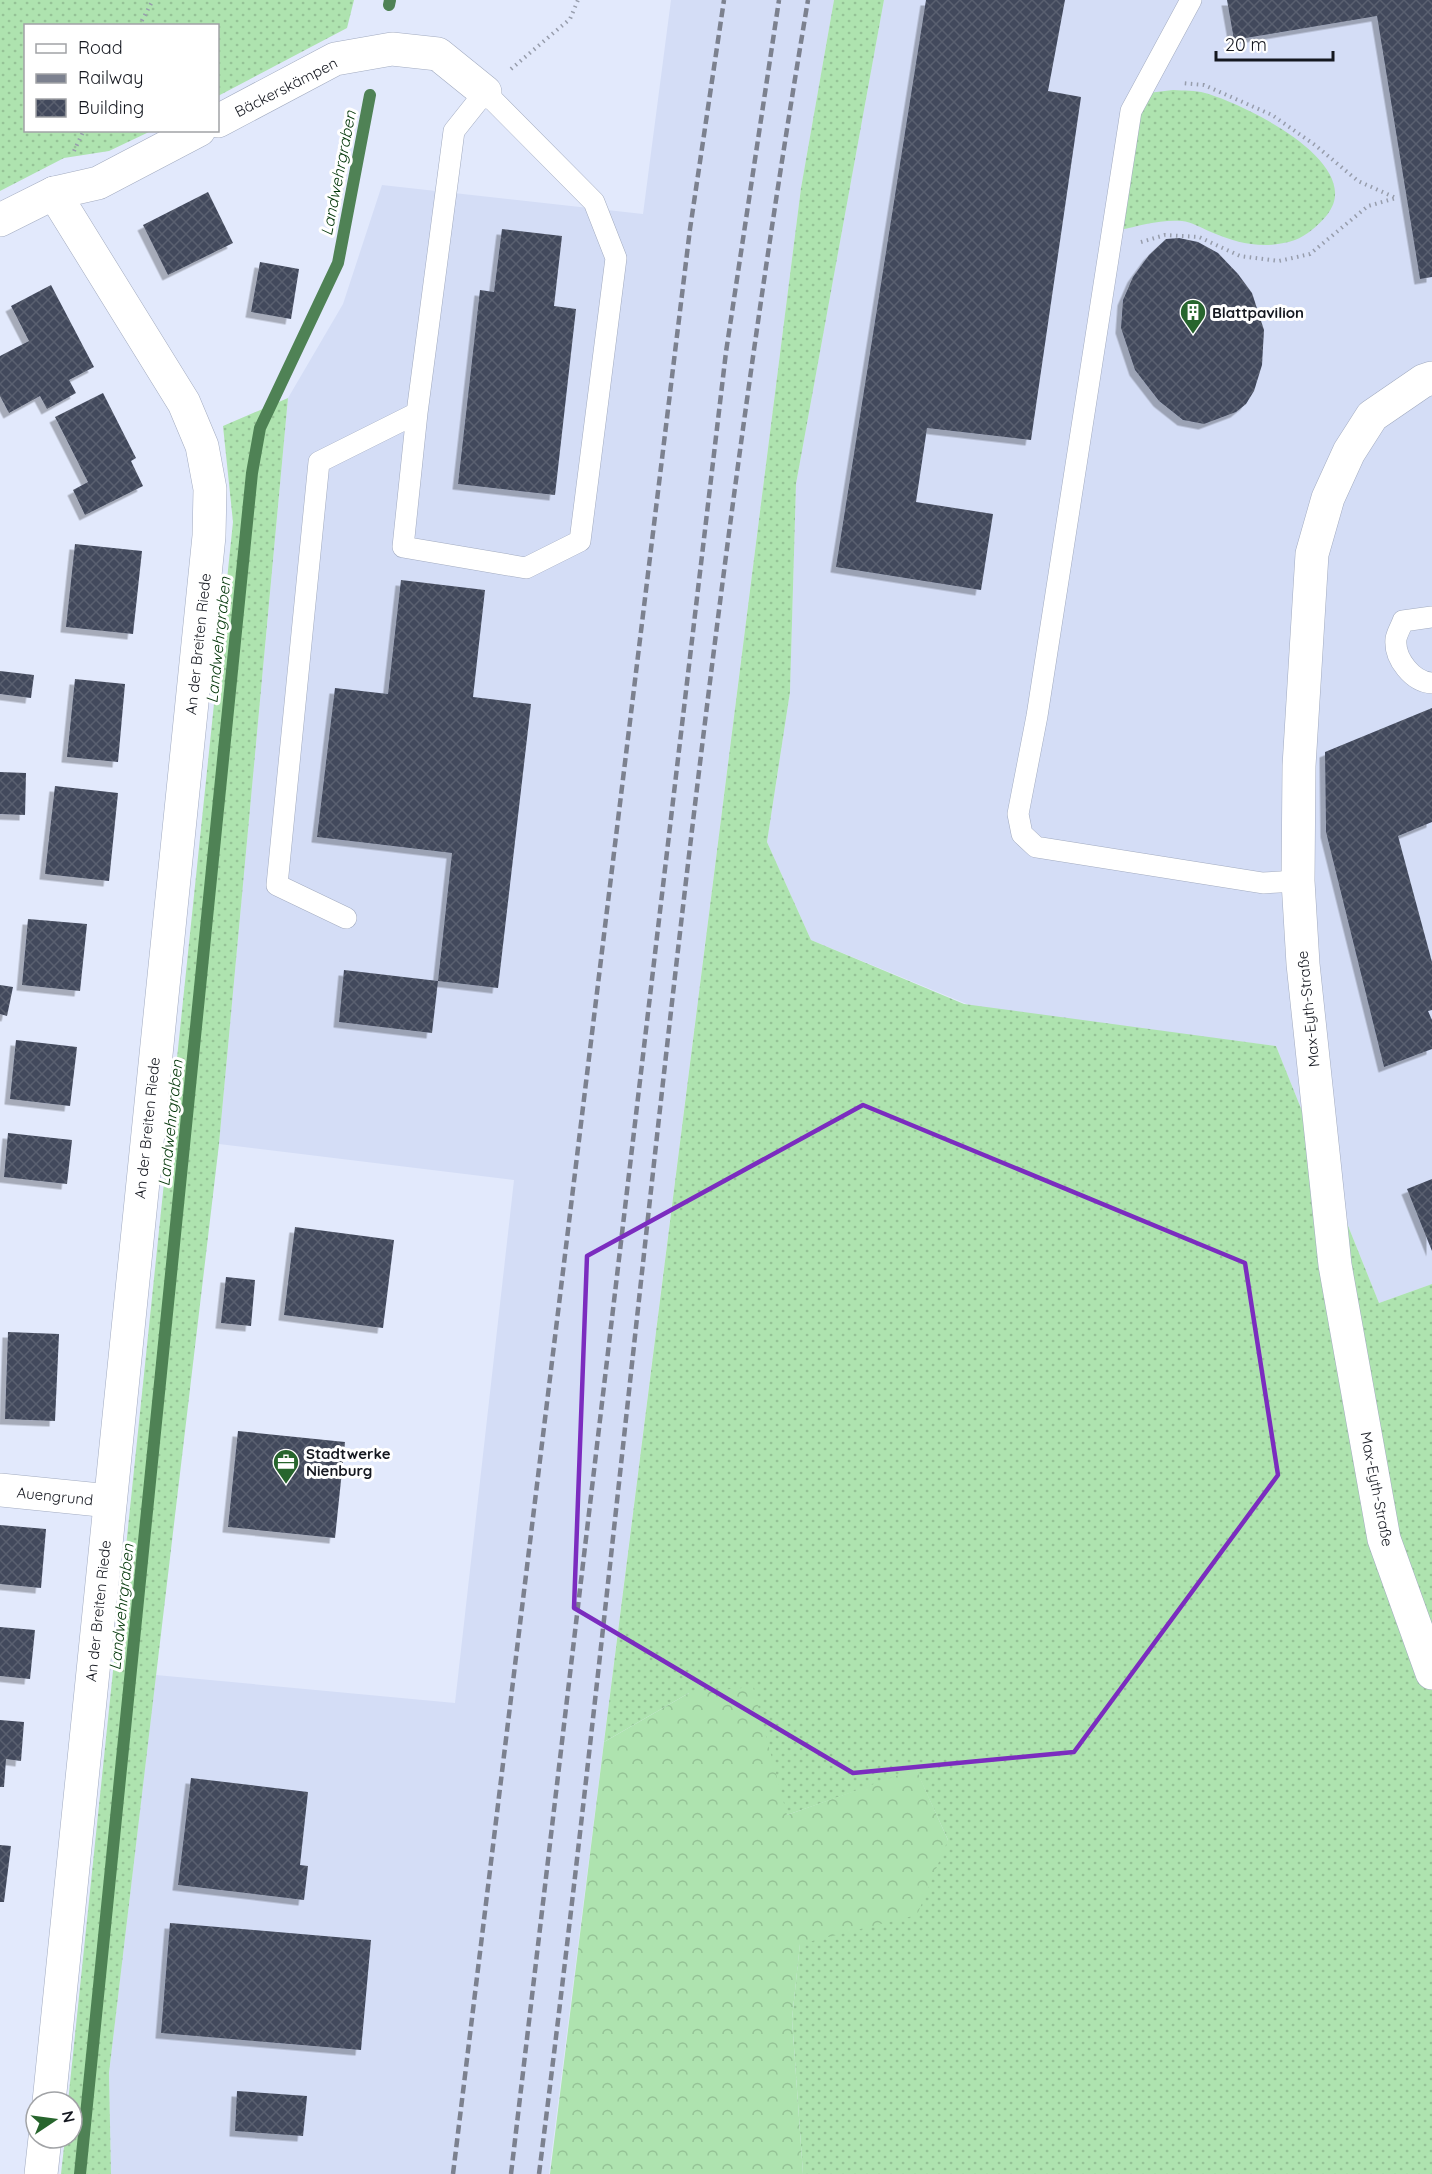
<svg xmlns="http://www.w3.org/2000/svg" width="1432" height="2174" viewBox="0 0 1432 2174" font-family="Quicksand,sans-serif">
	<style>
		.built { fill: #d4ddf6 }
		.grass { fill: url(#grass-dots) }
		.forest { fill: url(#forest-crowns) }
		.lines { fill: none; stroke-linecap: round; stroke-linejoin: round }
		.stream { stroke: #4f8255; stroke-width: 12 }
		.building { fill: url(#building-cross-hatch); filter: url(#shadow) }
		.lane-casing { stroke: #a2abc0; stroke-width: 22 }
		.street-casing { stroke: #a2abc0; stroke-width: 34 }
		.path { stroke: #979dac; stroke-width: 4; stroke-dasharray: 1.5 4.5; stroke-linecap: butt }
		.lane { stroke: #fff; stroke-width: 21 }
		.street { stroke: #fff; stroke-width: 33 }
		.rail { stroke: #7c818f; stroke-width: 4.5; stroke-dasharray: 9 4.5; stroke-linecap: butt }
		.marked { fill: none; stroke: #7b2cbf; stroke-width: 4.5; stroke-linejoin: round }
		.labels { text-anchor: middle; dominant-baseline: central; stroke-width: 6; stroke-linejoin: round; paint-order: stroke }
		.street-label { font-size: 15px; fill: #151820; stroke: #fff }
		.poi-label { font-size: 15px; font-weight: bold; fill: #151820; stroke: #fff; text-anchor: start }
		.water-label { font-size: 16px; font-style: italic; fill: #003507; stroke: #fff }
	</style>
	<defs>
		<pattern id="grass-dots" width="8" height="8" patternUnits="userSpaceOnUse" patternTransform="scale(1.5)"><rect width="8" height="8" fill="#aee3af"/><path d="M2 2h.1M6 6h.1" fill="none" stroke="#95c296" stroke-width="1.8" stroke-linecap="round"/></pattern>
		<pattern id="forest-crowns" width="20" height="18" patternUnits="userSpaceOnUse" patternTransform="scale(1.5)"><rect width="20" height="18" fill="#aee3af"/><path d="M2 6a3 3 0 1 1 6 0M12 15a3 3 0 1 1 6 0" fill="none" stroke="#95c296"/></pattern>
		<pattern id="building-cross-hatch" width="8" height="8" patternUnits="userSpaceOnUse" patternTransform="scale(1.5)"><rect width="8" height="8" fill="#42495c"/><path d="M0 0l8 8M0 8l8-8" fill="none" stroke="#5a606f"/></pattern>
		<filter id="shadow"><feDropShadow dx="-5.5" dy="5.5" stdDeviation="0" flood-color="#0004"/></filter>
	</defs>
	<rect width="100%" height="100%" fill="#e2e9fc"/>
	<g class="built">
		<path d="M 671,0 L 834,0 L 801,188 L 549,2174 L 111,2174 L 109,2073 L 156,1675 L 455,1703 L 514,1180 L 219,1144 L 288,398 L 343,304 L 382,185 L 643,214 Z"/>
		<path d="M 884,0 L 1432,0 L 1432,1284 L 1379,1303 L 1276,1046 L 979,1009 L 811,940 L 767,842 L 790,692 L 796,484 Z"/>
	</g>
	<g class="grass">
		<path d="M 0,0 L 354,0 L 347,28 L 218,96 L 218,26 L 26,26 L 26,130 L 151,131 L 109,151 L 64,158 L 0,191 Z"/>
		<path d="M 834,0 L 884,0 L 796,484 L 790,692 L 767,842 L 811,940 L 964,1004 L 1276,1046 L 1379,1303 L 1432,1284 L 1432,2174 L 803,2174 L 792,2019 L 800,1943 L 826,1936 L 948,1840 L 916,1770 L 787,1815 L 689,1693 L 604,1742 L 801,188 Z"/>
		<path d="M 1173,90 C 1184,91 1195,90 1205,93 C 1242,103 1368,163 1327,215 C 1319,225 1306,236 1295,240 C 1265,250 1239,244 1211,232 C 1202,228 1191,222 1182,221 C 1161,219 1139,226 1119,230 L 1135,111 L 1148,93 Z"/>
		<path d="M 288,398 L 219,1144 L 109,2073 L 111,2174 L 61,2174 L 65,2138 L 72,2138 L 72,2102 L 68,2102 L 233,522 L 223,426 Z"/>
	</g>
	<path class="forest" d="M 753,1687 L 787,1815 L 916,1769 L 948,1840 L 917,1915 L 800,1944 L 792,2019 L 803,2174 L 550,2174 L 604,1742 L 689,1693 Z"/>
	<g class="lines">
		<g class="stream">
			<path d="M 389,5 L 390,0"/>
			<path d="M 80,2174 L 252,473 L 260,428 L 338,263 L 370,95"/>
		</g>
	</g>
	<g class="building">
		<path d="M 926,0 L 1065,0 L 1048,91 L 1081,97 L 1031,440 L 927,428 L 916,502 L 993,514 L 981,590 L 836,567 Z"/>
		<path d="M 1227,0 L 1432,0 L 1432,277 L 1420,279 L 1377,16 L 1234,40 Z"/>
		<path d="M 208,192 L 233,243 L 168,275 L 143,225 Z"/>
		<path d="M 502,229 L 562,236 L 554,306 L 576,309 L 555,495 L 458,484 L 480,290 L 494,292 Z"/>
		<path d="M 1179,238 L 1198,242 L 1218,253 L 1238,274 L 1252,293 L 1264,330 L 1262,365 L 1254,391 L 1246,404 L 1236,412 L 1204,424 L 1183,420 L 1159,401 L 1135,370 L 1121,328 L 1123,300 L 1133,277 L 1149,255 L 1166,239 Z"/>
		<path d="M 260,262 L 299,269 L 291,319 L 251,312 Z"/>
		<path d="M 51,285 L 94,367 L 69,380 L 76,393 L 47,409 L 40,396 L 9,413 L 0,396 L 0,356 L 29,341 L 11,306 Z"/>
		<path d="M 103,393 L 136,458 L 131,461 L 143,486 L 85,515 L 73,490 L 88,482 L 55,417 Z"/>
		<path d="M 75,544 L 142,551 L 133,634 L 66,627 Z"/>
		<path d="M 401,580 L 485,590 L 473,697 L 531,704 L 498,988 L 438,981 L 452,853 L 317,837 L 335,688 L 388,694 Z"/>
		<path d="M 0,671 L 34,675 L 31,698 L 0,694 Z"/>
		<path d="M 75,679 L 125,684 L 118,762 L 67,757 Z"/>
		<path d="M 1432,708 L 1432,822 L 1398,836 L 1432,962 L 1432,1010 L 1428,1011 L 1432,1020 L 1432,1049 L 1384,1067 L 1326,832 L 1325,752 Z"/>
		<path d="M 0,772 L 26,773 L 25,815 L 0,814 Z"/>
		<path d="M 55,786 L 118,793 L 109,881 L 45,874 Z"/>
		<path d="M 28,919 L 87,924 L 80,991 L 22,985 Z"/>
		<path d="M 344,970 L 438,981 L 432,1033 L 339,1022 Z"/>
		<path d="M 0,985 L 13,987 L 7,1016 L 0,1014 Z"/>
		<path d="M 16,1040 L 77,1047 L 70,1106 L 10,1099 Z"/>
		<path d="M 8,1133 L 72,1140 L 67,1184 L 4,1177 Z"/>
		<path d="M 1432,1179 L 1432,1251 L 1407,1189 Z"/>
		<path d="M 295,1227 L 394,1240 L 383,1328 L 284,1315 Z"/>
		<path d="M 226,1277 L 255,1280 L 251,1326 L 221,1323 Z"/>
		<path d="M 8,1332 L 59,1334 L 55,1421 L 5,1419 Z"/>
		<path d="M 238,1431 L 345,1442 L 335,1538 L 228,1527 Z"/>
		<path d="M 0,1525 L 46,1529 L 41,1588 L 0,1584 Z"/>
		<path d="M 0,1627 L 35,1630 L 30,1679 L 0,1676 Z"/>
		<path d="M 0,1720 L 24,1722 L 21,1761 L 6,1759 L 4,1787 L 0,1787 Z"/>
		<path d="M 191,1778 L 308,1792 L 300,1865 L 308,1866 L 304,1900 L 178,1885 Z"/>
		<path d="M 0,1845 L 11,1846 L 4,1902 L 0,1902 Z"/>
		<path d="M 170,1923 L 371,1940 L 361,2050 L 161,2033 Z"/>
		<path d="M 237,2091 L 307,2096 L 303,2136 L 235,2131 Z"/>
	</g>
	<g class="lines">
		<g class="lane-casing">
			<g id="lane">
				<path d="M 1191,0 L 1131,111 L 1037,716 L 1018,814 L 1022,834 L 1036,847 L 1263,883 L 1298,881"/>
				<path d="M 1432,617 L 1403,621 C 1401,627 1397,633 1396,639 C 1394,659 1413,682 1432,683"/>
				<path d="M 346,918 L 277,885 L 319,462 L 417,413 L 454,131 L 485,92 L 594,202 L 616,258 L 580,541 L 526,568 L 403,547 L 417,413"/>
			</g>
		</g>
		<g class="street-casing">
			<g id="street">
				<path d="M 218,121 L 335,59 L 392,49 L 438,54 L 485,92"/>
				<path d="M 0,220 L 54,193 L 98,183 L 199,130"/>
				<path d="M 1432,378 L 1423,381 L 1372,416 L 1349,452 L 1328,498 L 1312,554 L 1299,766 L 1298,881 L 1303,964 L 1335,1265 L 1384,1539 L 1432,1673"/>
				<path d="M 0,1490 L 110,1501"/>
				<path d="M 49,2102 L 209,536 L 210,489 L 202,446 L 184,403 L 54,193"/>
				<path d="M 41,2174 L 45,2138"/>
			</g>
		</g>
		<g class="path">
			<path d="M 139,26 L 153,0"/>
			<path d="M 511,69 L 570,19 L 578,0"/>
			<path d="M 74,151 L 84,130"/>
			<path d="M 1141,242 L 1165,235 L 1199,237 L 1240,256 L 1279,261 L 1310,254 L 1368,206 L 1396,198 L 1358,181 L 1315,145 L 1272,115 L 1204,85 L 1181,83"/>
		</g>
		<use href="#lane" class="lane"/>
		<use href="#street" class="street"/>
		<g class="rail">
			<path d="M 453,2174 L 690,229 L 724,0"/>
			<path d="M 511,2174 L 726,352 L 779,0"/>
			<path d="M 539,2174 C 631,1450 687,720 808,0"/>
		</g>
	</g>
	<path class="marked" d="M 863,1105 L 1245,1263 L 1278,1475 L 1074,1752 L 853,1773 L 574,1608 L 587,1256 Z"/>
	<defs>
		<g id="building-pin" transform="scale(1.35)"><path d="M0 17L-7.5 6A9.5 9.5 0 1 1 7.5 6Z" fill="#27652d" stroke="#fff"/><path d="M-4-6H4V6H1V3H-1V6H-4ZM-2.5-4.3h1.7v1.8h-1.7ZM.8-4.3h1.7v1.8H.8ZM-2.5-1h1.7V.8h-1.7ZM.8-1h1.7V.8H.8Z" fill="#fff"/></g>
		<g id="office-pin" transform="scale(1.35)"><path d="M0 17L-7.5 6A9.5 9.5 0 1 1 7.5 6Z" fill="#27652d" stroke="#fff"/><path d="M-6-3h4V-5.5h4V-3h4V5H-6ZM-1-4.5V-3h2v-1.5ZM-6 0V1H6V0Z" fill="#fff"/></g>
	</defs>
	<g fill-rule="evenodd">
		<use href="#building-pin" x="1193" y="312"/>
		<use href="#office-pin" x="286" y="1462"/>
	</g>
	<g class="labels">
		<g class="street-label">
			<text transform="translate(286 87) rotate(-27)">Bäckerskämpen</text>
			<text transform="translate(198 644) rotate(-84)">An der Breiten Riede</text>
			<text transform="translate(1308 1009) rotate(-96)">Max-Eyth-Straße</text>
			<text transform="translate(147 1128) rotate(-84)">An der Breiten Riede</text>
			<text transform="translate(1377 1489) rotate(79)">Max-Eyth-Straße</text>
			<text transform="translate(55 1496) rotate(6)">Auengrund</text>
			<text transform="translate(98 1611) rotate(-84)">An der Breiten Riede</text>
		</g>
		<g class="poi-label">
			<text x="1212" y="312">Blattpavilion</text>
			<text x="306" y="1453">Stadtwerke<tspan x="306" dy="17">Nienburg</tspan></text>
		</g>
		<g class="water-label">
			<text transform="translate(338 173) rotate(-79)">Landwehrgraben</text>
			<text transform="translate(218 640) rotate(-84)">Landwehrgraben</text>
			<text transform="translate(170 1123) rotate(-84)">Landwehrgraben</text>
			<text transform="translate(121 1607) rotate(-84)">Landwehrgraben</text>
		</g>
	</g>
	<rect x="24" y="24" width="195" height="108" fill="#ffffff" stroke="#a1a3a6" stroke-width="1.5"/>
	<rect x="36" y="44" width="30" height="9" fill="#ffffff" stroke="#a1a3a6" stroke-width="1.5"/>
	<text x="78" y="54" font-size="18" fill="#151820">Road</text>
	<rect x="36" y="74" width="30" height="9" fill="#7c818f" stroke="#a1a3a6" stroke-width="1.5"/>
	<text x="78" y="84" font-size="18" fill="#151820">Railway</text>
	<rect x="36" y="99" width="30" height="18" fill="url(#building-cross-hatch)" stroke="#a1a3a6" stroke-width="1.5"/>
	<text x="78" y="114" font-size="18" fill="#151820">Building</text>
	<g transform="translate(54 2120) rotate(77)"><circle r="28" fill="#ffffff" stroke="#a1a3a6" stroke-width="1.5"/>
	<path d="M0-4.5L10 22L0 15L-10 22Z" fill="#27652d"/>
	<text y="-9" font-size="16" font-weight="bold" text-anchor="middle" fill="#151820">N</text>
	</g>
	<path d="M1216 51v9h117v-9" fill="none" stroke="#151820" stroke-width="3"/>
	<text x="1225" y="51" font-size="18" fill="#151820" stroke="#ffffff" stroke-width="4.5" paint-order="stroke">20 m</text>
</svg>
